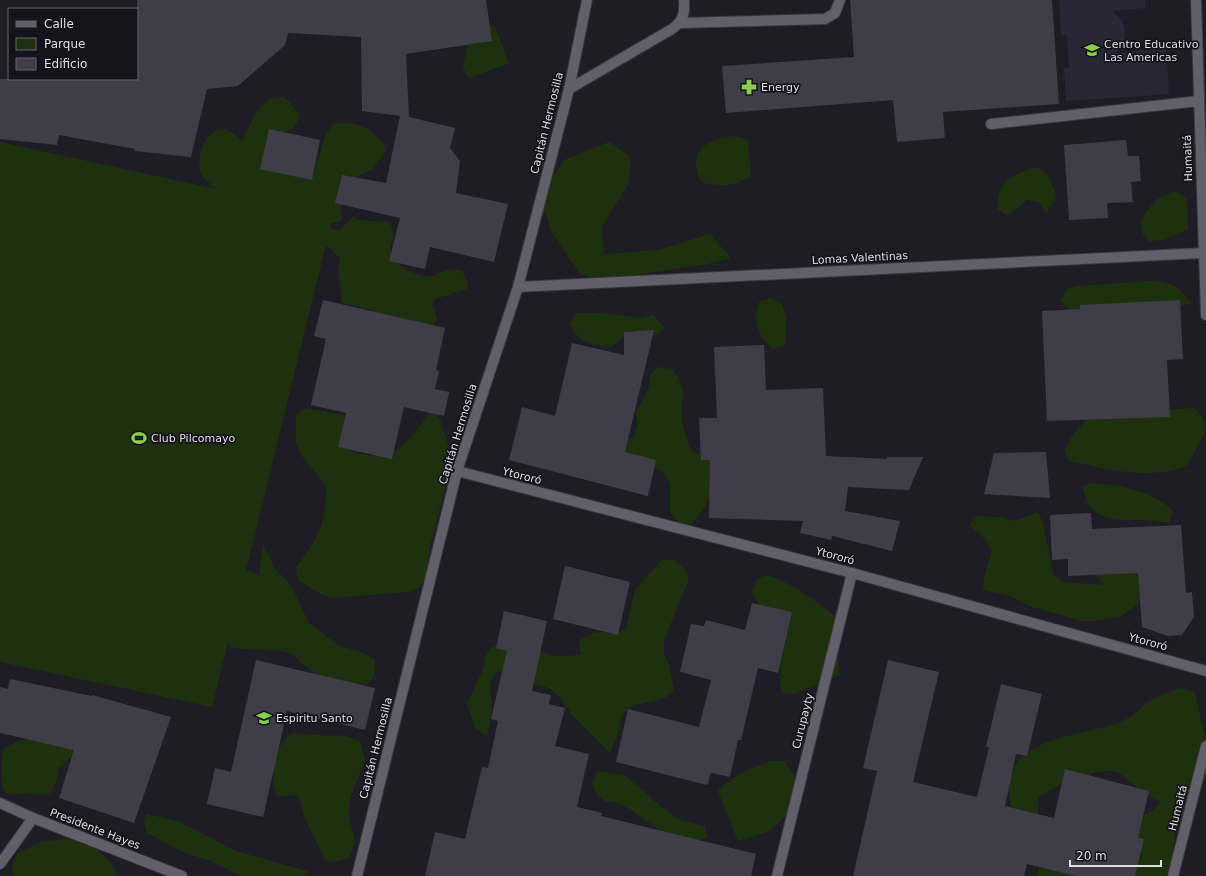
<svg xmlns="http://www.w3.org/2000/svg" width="1206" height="876" viewBox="0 0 1206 876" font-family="'DejaVu Sans',sans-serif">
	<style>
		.built { fill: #292735 }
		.green { fill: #1e310e }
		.building { fill: #3f3e48 }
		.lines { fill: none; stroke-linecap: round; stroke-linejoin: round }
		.lane-casing { stroke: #37373e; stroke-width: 12 }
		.street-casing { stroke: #37373e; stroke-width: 12 }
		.secondary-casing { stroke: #37373e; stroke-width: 12 }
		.lane { stroke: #61606a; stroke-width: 10 }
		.street { stroke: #61606a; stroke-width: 10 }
		.secondary { stroke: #61606a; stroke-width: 10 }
		.labels { text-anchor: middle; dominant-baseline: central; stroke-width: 3.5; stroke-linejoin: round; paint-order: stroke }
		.poi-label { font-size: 11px; fill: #dedee4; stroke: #15141c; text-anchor: start }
		.street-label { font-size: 11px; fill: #dedee4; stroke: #15141c }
	</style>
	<rect width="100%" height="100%" fill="#1e1d26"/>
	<path class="built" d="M 1059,0 L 1145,0 L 1145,8 L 1113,11 L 1122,21 L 1125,30 L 1124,41 L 1115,53 L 1166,48 L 1169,94 L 1066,101 L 1064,69 L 1069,68 L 1067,35 L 1061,35 Z"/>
	<g class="green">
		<path d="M 483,23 L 495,27 L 509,63 L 469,78 L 463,67 L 468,43 Z"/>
		<path d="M 284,97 L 294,107 L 300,116 L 294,128 L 282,133 L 293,171 L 303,179 L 314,174 L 325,135 L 333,124 C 359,121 372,127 387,150 L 373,169 L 348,180 L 342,196 L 341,221 L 331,223 L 330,228 L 339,231 L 353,217 L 360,220 L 390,222 C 391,226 393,231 394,234 C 394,241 388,246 390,253 C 394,265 419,279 432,276 C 443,273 450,266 462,271 L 468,283 L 467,289 L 435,299 L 432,305 L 437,318 L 434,325 L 409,329 L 396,327 L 368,309 L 342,303 L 338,269 L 340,263 L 339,257 L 326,245 L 246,570 L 259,575 L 263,545 L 275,568 L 292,587 L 309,623 L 339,646 L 364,653 L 375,660 C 376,678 372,682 357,691 L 322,677 L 301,663 L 293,654 L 281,651 L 243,649 L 231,647 L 228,642 L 212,707 L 0,662 L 0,142 L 216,189 C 212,184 201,178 200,171 C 195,153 211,118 233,133 C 236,135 239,139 242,142 C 248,129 257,105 271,99 C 275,97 280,98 284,97 Z"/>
		<path d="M 736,136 L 748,140 L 751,177 C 733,186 720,188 701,182 C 686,151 707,138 736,136 Z"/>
		<path d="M 609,142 L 631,157 L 629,183 L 602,227 L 604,254 L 658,250 L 710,234 L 731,258 L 707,264 L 604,280 L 580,274 L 552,233 L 543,206 L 550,181 L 564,160 Z"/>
		<path d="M 1037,167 L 1047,174 L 1057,197 L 1046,213 L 1039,202 L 1027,200 L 1008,216 L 997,209 C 999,179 1010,176 1037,167 Z"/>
		<path d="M 1177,191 L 1187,199 L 1188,230 L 1163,240 L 1150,242 L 1142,233 L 1141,221 C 1152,204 1156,196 1177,191 Z"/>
		<path d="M 1148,281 C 1173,282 1176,285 1192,303 L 1127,319 L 1083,314 L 1069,309 L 1060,300 L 1067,289 L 1079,286 Z"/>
		<path d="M 770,298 L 782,304 L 786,317 L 785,346 L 772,349 C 758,334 752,322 759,302 Z"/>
		<path d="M 576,313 L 602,313 L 641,318 L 653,315 L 665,328 L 655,336 L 631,330 L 611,347 C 590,344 581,345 570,324 Z"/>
		<path d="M 659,367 L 672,369 C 690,394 680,394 682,419 C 683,431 688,441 692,452 L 705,455 L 718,456 L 708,502 L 692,524 L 680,525 L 670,512 L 670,484 L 663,472 L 652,466 L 613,463 L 609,444 L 634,438 L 638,424 L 636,412 L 649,388 L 650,375 Z"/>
		<path d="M 305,408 L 344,415 L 349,427 L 345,439 L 350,451 C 364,456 386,458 399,449 C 409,442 423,420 431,410 L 440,419 L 449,448 L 448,476 L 430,547 L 427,575 L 420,587 L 409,592 L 332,598 L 321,594 L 298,580 L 296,568 C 319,537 326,525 326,486 L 301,455 L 296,442 L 296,415 Z"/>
		<path d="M 1195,408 L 1203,418 L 1206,430 L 1187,466 C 1148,481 1108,469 1069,461 L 1064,450 L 1073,435 L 1092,413 Z"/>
		<path d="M 1093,483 C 1121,485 1152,491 1173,511 L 1169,523 C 1160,522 1150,520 1141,520 C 1110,520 1091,521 1082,486 Z"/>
		<path d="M 1038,512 L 1043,523 L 1053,574 L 1063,582 L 1104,585 L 1091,569 L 1135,561 L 1142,587 L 1140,601 L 1130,610 L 1119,617 L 1094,621 L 1082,621 L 1032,607 L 1008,595 L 983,590 L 984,577 L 992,552 L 987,541 L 969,525 L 977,516 L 1002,517 L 1015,521 Z"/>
		<path d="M 661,560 L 675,560 L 684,568 L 689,579 L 664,640 L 664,653 L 669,665 L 674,690 L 665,698 L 629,707 L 621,716 L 620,728 L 610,753 L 573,716 L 557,694 L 546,687 L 521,681 L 498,671 L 490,682 L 492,710 L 487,736 L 475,728 L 467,704 L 484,667 L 486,655 L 494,645 L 508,643 L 556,656 L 581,655 L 579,641 L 590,634 L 602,632 L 615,634 L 626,629 L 635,590 Z"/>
		<path d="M 767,575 C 794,584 815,601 838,618 L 836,649 L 840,675 L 793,694 L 781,692 L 780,666 L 786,641 L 784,630 L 763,614 L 752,592 L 757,579 Z"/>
		<path d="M 1180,688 L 1195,692 L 1202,726 L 1206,737 L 1206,776 L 1191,808 L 1175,829 L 1174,856 L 1176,876 L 1127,876 L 1133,866 L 1142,858 L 1140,846 L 1127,846 L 1141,816 L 1153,811 L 1160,802 C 1153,797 1146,793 1139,789 C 1132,784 1126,777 1119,773 C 1101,764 1054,786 1038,797 L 1038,827 L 1012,816 C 1011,803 1006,787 1011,774 C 1024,736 1088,735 1120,722 C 1134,717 1142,705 1155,698 C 1162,694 1172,692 1180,688 Z"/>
		<path d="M 295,732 C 303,733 312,735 320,735 C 335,736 347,733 360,742 L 365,760 L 350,798 L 349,818 L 354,839 L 352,852 L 349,858 C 340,861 334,864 325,859 L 305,819 L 300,800 L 296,795 L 277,797 C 268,774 273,745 295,732 Z"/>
		<path d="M 29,737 L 78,751 L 59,768 L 56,783 L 49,794 C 42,796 37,794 30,794 C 22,793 12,797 5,792 C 0,785 0,756 5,747 Z"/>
		<path d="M 771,761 L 785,761 L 798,783 L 793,809 L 774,827 L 764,833 L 738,841 L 718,791 C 732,775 752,768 771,761 Z"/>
		<path d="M 598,771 L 624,775 L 645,792 L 654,801 L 680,820 L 705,826 L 708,838 L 696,841 L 672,839 L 630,809 L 618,803 L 605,801 L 596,793 L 592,782 Z"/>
		<path d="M 147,814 L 180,822 L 236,851 L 310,872 L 303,876 L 241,876 L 211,861 L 185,853 L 147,833 L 144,821 Z"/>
		<path d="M 67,839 C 93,843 106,853 118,876 L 14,876 L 12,865 L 17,854 L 40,842 Z"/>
		<path d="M 1040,866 L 1080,876 L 1036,876 Z"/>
	</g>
	<g class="building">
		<path d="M 137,0 L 486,0 L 492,41 L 406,54 L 409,117 L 455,128 L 450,148 L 460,161 L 456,193 L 508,204 L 494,262 L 430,247 L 425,269 L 389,261 L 400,218 L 335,203 L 342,175 L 386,183 L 400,116 L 362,111 L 361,37 L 288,33 L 285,45 L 238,86 L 207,89 L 191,157 L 134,151 L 135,149 L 59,135 L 57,145 L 0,139 L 0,79 L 137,79 Z"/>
		<path d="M 850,0 L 1052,0 L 1059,104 L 943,112 L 945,138 L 897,142 L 893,100 L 726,113 L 722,66 L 854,57 Z"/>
		<path d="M 269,129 L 320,140 L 312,180 L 260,169 Z"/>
		<path d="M 1126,140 L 1128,156 L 1139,156 L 1141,181 L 1131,182 L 1133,202 L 1107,203 L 1108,218 L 1069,220 L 1064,145 Z"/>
		<path d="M 323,300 L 445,328 L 436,370 L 439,371 L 435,389 L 449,392 L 444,416 L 404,407 L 392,459 L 338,447 L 346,413 L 311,405 L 326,339 L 314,336 Z"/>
		<path d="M 1180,300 L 1183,359 L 1167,360 L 1170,417 L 1047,421 L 1042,311 L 1080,309 L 1080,305 Z"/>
		<path d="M 654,330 L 625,452 L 656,460 L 648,496 L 509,460 L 522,407 L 555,416 L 572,343 L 624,355 L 624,332 Z"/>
		<path d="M 764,345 L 766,390 L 823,388 L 826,456 L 887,459 L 887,457 L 923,457 L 909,490 L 848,487 L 845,511 L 900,521 L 892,551 L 832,536 L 831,540 L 800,533 L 803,521 L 709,518 L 710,460 L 701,460 L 699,418 L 717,418 L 714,347 Z"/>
		<path d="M 1046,452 L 1050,498 L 984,494 L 994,453 Z"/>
		<path d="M 1091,513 L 1092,529 L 1181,525 L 1186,593 L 1192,592 L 1194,617 L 1182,635 L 1168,636 L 1142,627 L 1138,573 L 1068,576 L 1068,559 L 1052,560 L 1050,515 Z"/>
		<path d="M 565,566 L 630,582 L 618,635 L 553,619 Z"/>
		<path d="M 752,603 L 792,612 L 778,673 L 758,668 L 741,740 L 738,740 L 730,777 L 711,773 L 707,785 L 616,762 L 628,709 L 699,727 L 711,680 L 680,672 L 691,624 L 704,626 L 706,620 L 745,630 Z"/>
		<path d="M 504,611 L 547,621 L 532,691 L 551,695 L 549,704 L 565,708 L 555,746 L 589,754 L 577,807 L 602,813 L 601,816 L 756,854 L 751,876 L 425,876 L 435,832 L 465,839 L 482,767 L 488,768 L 498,721 L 491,719 L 507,651 L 496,648 Z"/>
		<path d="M 256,660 L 375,688 L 365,730 L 287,711 L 263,817 L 207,804 L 215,768 L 231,772 Z"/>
		<path d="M 888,660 L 939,672 L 913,782 L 977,797 L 989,747 L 986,747 L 1001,684 L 1042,694 L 1027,756 L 1016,754 L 1005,806 L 1054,818 L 1065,769 L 1149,791 L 1138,838 L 1144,839 L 1135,876 L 1076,876 L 1027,864 L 1024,876 L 853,876 L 877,771 L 863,768 Z"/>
		<path d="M 10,679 L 92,696 L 92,695 L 171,717 L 134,823 L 59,798 L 74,750 L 0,733 L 0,687 L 8,689 Z"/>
	</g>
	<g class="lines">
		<g class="lane-casing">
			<g id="lane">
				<path d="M 681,23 L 825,19 L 835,13 L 840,0"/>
				<path d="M 569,89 L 672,29 C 683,21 685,14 684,0"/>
				<path d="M 991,124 L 1199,101"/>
			</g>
		</g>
		<g class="street-casing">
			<g id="street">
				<path d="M 1196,0 L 1206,315"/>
				<path d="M 518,287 L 1203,253"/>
				<path d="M 457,471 L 852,573 L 1206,671"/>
				<path d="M 0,803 L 33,818 L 182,876"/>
				<path d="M 0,864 L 33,818"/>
				<path d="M 777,876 L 852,573"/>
				<path d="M 1173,876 L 1206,746"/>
			</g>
		</g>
		<g class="secondary-casing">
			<path id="secondary" d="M 357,876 L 457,471 L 518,287 L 569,89 L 587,0"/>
		</g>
		<use href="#lane" class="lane"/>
		<use href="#street" class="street"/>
		<use href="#secondary" class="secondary"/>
	</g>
	<defs>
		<g id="school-bare" transform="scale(1.2)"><path d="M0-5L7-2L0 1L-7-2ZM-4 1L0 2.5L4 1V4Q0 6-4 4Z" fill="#88cf4a" stroke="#15141c" stroke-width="2.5" paint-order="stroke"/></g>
		<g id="pharmacy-bare" transform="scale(1.2)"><path d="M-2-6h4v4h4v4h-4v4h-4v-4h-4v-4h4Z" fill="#88cf4a" stroke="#15141c" stroke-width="2.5" paint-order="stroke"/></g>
		<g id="stadium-bare" transform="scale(1.2)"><path d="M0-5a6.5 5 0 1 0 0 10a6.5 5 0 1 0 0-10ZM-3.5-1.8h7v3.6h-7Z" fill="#88cf4a" stroke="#15141c" stroke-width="2.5" paint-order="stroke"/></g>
	</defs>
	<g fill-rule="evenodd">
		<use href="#school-bare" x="1092" y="50"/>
		<use href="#pharmacy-bare" x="749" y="87"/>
		<use href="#stadium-bare" x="139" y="438"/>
		<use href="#school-bare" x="264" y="718"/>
	</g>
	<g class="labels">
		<g class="poi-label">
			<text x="1104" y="44">Centro Educativo<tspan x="1104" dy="13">Las Americas</tspan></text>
			<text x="761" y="87">Energy</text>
			<text x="151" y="438">Club Pilcomayo</text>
			<text x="276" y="718">Espiritu Santo</text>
		</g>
		<g class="street-label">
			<text transform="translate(547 123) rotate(-76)">Capitán Hermosilla</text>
			<text transform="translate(1188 158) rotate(-92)">Humaitá</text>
			<text transform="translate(860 258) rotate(-3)">Lomas Valentinas</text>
			<text transform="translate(458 434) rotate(-73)">Capitán Hermosilla</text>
			<text transform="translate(522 476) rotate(14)">Ytororó</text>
			<text transform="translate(835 556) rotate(15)">Ytororó</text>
			<text transform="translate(1148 642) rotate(15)">Ytororó</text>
			<text transform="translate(803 721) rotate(-76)">Curupayty</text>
			<text transform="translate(376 748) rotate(-76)">Capitán Hermosilla</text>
			<text transform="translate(1178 808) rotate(-76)">Humaitá</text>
			<text transform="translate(95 829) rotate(21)">Presidente Hayes</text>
		</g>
	</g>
	<rect x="8" y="8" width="130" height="72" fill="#15141c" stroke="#65656c"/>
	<rect x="16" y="21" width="20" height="6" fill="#61606a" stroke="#65656c"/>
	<text x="44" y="28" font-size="12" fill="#dedee4">Calle</text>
	<rect x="16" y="38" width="20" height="12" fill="#1e310e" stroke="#65656c"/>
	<text x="44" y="48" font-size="12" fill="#dedee4">Parque</text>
	<rect x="16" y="58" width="20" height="12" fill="#3f3e48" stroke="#65656c"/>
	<text x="44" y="68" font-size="12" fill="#dedee4">Edificio</text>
	<path d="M1070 860v6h91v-6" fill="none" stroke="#dedee4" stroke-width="2"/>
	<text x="1076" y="860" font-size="12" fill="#dedee4" stroke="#15141c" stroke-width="3" paint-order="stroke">20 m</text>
</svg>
